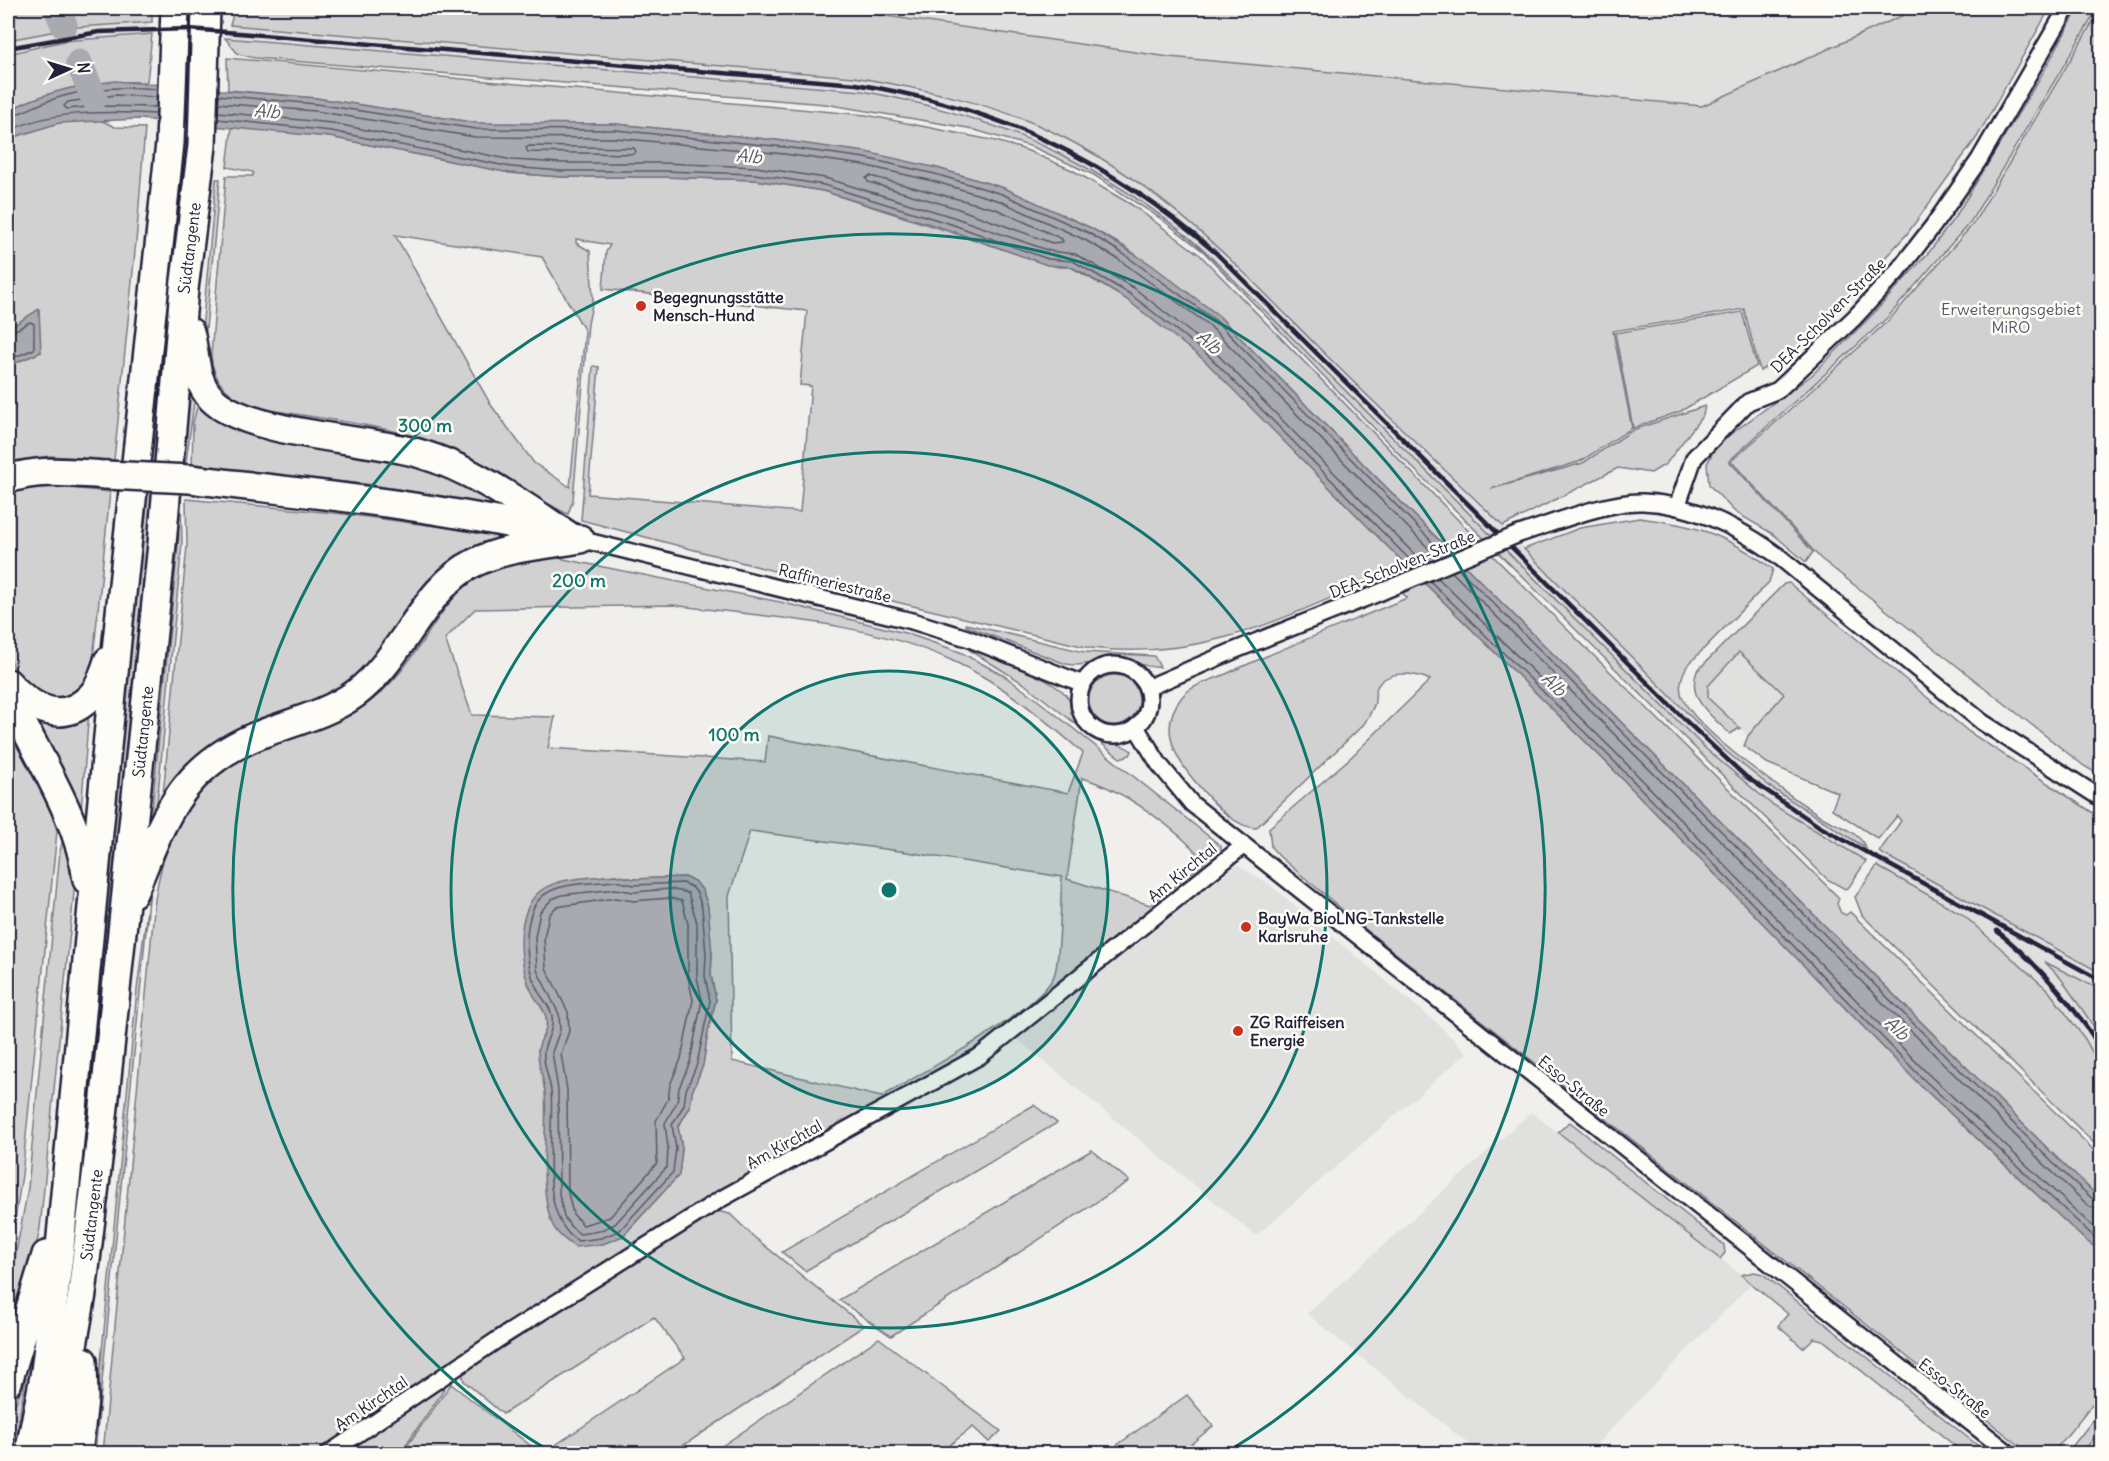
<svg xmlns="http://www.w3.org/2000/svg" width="2109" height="1461" viewBox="0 0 2109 1461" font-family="Delius,sans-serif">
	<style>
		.built { fill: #e0e0df }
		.green { fill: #d2d1d1; stroke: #7a7a86; stroke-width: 1.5; fill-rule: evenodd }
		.water { fill: #a9a9b0; stroke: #737381; stroke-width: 1.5 }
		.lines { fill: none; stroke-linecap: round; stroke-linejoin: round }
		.shore { stroke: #58586a; stroke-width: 1.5 }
		.river { stroke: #a9a9b0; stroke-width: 27 }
		.street-casing { stroke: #22223b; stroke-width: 20 }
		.highway-casing { stroke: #22223b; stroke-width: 32 }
		.street { stroke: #fdfcf7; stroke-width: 15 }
		.highway { stroke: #fdfcf7; stroke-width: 27 }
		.rail { stroke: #22223b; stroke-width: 4.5 }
		.street-bridge-casing { stroke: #22223b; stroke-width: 20; stroke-linecap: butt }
		.highway-bridge-casing { stroke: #22223b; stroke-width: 32; stroke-linecap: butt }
		.street-bridge { stroke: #fdfcf7; stroke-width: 15 }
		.highway-bridge { stroke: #fdfcf7; stroke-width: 27 }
		.ring { fill: none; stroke: #0f766e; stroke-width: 3 }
		.poi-dot { fill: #c8321e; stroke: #fdfcf7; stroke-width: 2 }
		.labels { text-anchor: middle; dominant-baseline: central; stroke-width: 5; stroke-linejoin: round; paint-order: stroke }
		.street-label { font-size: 16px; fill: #22223b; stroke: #fdfcf7 }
		.poi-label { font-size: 16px; font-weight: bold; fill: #22223b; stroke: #fdfcf7; text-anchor: start }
		.park-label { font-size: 16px; fill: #575768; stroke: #fdfcf7 }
		.water-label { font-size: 18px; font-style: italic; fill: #58586a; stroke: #fdfcf7 }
		.centre { fill: #0f766e; stroke: #fdfcf7; stroke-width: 3 }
		.ring-label { font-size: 18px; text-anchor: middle; font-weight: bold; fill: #0f766e; stroke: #fdfcf7; stroke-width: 5; stroke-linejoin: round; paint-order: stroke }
	</style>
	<rect width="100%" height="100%" fill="#f0efec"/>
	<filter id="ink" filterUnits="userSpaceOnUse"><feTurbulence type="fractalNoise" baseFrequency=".0167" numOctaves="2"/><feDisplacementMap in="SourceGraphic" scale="12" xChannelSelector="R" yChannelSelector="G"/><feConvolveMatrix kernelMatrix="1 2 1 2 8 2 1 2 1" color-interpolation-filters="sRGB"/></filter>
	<g filter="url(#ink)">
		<g class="built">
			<path d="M 804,8 L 1919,8 L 1702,106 L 1169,57 L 865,13 Z"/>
			<path d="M 148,22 L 149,34 L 64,41 L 8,54 L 8,40 L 78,27 Z"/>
			<path d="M 230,25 L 854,77 L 891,83 L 993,108 L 1060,135 L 1132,177 L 1163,200 L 1226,253 L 1317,345 L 1503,526 L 1706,733 L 1745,767 L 1825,824 L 1866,848 L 1866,861 L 1770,803 L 1706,749 L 1207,253 L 1135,196 L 1054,149 L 984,121 L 942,107 L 862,91 L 229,38 Z"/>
			<path d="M 1739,652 L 1784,694 L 1748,736 L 1708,698 L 1708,686 Z"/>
			<path d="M 1879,852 L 2101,973 L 2101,990 L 2046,963 L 2079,1002 L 2101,1037 L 2101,1068 L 2085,1039 L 1962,914 L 1877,866 Z"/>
			<path d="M 1237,865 L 1268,883 L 1438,1024 L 1467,1053 L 1256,1236 L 1017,1039 Z"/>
			<path d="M 1531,1112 L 1752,1283 L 1588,1453 L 1480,1453 L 1307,1314 Z"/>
		</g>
		<g class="green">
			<path d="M 8,8 L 152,8 L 152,22 L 78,27 L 8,40 Z"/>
			<path d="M 235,8 L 804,8 L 865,13 L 1169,57 L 1702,106 L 1919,8 L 2050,8 L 1977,137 L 1907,234 L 1809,340 L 1760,371 L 1744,309 L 1613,331 L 1632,428 L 1581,461 L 1491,489 L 1583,463 L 1633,430 L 1705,406 L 1703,415 L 1666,464 L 1651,473 L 1618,468 L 1503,526 C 1441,466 1378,407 1317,346 C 1236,264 1167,190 1063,137 C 999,104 924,89 854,77 L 230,25 Z"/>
			<path d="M 2079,8 L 2098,8 L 1971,221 L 1888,317 L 1729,461 L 1813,552 L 1806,562 L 1773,534 L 1735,512 L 1709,485 L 1707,464 L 1717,444 L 1812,375 L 1874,313 L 1930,251 L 1957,214 L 2041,76 Z"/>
			<path d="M 2101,8 L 2101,776 L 2084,766 L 1820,558 L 1731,461 L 1790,410 L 1890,319 L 1973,224 Z"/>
			<path d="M 152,34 L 147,82 C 98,80 51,88 8,111 L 8,54 L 64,41 Z"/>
			<path d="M 225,38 L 862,91 C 997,116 1103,162 1207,253 L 1706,749 L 1770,803 L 1866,861 L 1849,887 L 1845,889 L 1827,879 L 1403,458 L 1204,252 L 1160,218 L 1094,175 L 1033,147 L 968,128 L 825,104 L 255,58 L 238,54 Z"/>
			<path d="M 227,58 L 866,115 L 996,141 L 1026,150 L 1072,170 L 1132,205 L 1200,255 L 1497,560 L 1839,898 L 1837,904 L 1841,913 L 1846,915 L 1850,912 L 2101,1157 L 2101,1199 L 2058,1159 L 1374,475 L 1219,316 L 1125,247 L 1091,228 L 1004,188 L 937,168 L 785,141 L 616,124 L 477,123 L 316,98 L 228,90 Z"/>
			<path d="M 98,119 L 115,127 L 145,128 L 137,231 L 114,460 L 50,456 L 8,462 L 8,366 L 41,352 L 11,328 L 8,329 L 8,139 L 58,123 Z"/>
			<path d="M 232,127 L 330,137 L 510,173 L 561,177 L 662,177 L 755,180 L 823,191 L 1058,267 L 1071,267 L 1126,299 L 1204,359 L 1383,542 L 1605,761 L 1917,1082 L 2085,1240 L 2101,1251 L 2101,1393 L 2053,1453 L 2029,1453 L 1369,932 L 1280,857 L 1271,847 L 1269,828 L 1349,759 L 1430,680 C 1414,673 1387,669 1377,687 C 1375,691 1375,697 1375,702 C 1373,710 1368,717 1364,724 L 1256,828 C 1232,827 1208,797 1193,779 C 1173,755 1159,725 1182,697 C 1191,685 1212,680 1226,674 C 1285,647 1347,623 1407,598 L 1385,574 C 1283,618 1205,661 1090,648 L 850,591 L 581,520 L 593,366 L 599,367 L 588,494 L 800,512 L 811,386 L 800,385 L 807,311 L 603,289 L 606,252 L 610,245 L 576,239 L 576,243 L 590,251 L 593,300 L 588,324 L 573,500 L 568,514 C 526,495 491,464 448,447 C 393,425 315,419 255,407 C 229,397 213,383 211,355 L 226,176 L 253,176 L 253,172 L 227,167 ZM 395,235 L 542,257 L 585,331 L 570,487 L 534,463 L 491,405 Z"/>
			<path d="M 179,139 L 187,140 L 106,972 L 90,1103 L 89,1067 Z"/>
			<path d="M 216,179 L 220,179 L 205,339 L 201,342 Z"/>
			<path d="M 1742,312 L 1757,366 L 1681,411 L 1633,428 L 1615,333 Z"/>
			<path d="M 189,382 L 196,388 L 181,499 L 182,544 L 155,824 L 150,829 L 179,536 L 178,505 Z"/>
			<path d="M 199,399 L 430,463 L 505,507 L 366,484 L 192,468 L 193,423 Z"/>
			<path d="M 59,487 L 110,492 L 92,669 C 88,681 81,690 68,695 C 42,705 17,679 9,656 C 4,645 8,627 8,615 C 8,575 8,534 8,494 L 26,488 Z"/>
			<path d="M 186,499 L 344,514 L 482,532 L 508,538 L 378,665 L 162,805 L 187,546 Z"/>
			<path d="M 1639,518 C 1697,525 1725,534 1773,569 L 1769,582 L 1687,666 C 1682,675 1678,686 1682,697 C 1695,730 1790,796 1822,817 C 1837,826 1859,831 1866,848 L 1773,789 L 1723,749 L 1524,549 L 1580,528 Z"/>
			<path d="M 553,557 L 780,602 L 905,633 L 960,652 L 1003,675 L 1035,698 L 1221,846 L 1220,856 L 999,1034 L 973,1052 L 461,1356 L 319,1453 L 103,1454 L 155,899 C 161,861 173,820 199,790 C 241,740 318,741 368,703 C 443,647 434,560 553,557 ZM 672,605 C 766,617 866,621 953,661 C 1002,683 1043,718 1083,753 L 1068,793 L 768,736 L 765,762 L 548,748 L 555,717 L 472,715 L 445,639 L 475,609 ZM 1082,778 C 1123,789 1179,830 1205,862 L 1150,905 L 1067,879 ZM 750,831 L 907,852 L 1062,877 C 1060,904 1061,949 1055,973 C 1046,1008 916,1076 881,1097 L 732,1061 L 729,896 ZM 615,875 L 634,879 L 685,877 L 696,882 L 703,891 L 712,954 L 711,975 L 716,1000 L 708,1031 L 703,1065 L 692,1092 L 690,1107 L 678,1127 L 682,1149 L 679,1175 L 623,1236 L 545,1091 L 538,1050 L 547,1027 L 546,1015 L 533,994 L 558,882 Z"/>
			<path d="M 1789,583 L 1969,732 L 2101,818 L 2101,973 L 1879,852 L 1901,821 L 1897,816 L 1878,839 L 1832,809 L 1838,793 L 1767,763 L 1744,746 L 1748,736 L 1784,694 L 1739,652 L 1708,686 L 1708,698 L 1740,728 L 1730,734 C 1712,716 1686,699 1697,671 L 1784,584 Z"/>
			<path d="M 966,624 L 1084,652 L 1154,656 L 1160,667 C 1144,669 1133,658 1118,658 C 1098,658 1088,668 1066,664 L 966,626 Z"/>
			<path d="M 968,649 C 996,658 1040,673 1062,691 C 1077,704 1076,726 1093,736 C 1106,743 1120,742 1132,751 L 1130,755 L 1120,758 L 1023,683 Z"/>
			<circle cx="1114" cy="700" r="25"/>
			<path d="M 89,710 L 81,812 L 28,714 Z"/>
			<path d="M 8,723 L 53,817 L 57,831 L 22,1175 L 8,1264 Z"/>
			<path d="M 64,837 L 75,882 L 40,1228 L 30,1276 L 8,1359 L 8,1296 L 28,1188 L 60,851 Z"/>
			<path d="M 1877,866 L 1962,914 L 2048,990 L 2085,1039 L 2101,1068 L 2101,1150 L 1862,915 L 1855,897 Z"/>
			<path d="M 152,869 L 95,1453 L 92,1454 L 137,990 Z"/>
			<path d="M 2045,962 L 2101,990 L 2101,1037 L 2062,980 Z"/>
			<path d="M 1034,1105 L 1057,1123 L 805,1271 L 782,1252 Z"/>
			<path d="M 1570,1122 L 1724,1245 L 1725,1253 L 1720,1259 L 1558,1132 Z"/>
			<path d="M 1092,1150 L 1129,1181 L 891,1336 L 839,1300 Z"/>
			<path d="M 716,1211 L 730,1214 L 754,1237 L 864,1326 L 672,1453 L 553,1454 L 548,1450 L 685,1358 L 654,1317 L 503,1414 L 464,1381 L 462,1372 Z"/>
			<path d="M 1754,1272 L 1763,1274 L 1987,1453 L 1964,1453 L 1823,1340 L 1814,1338 L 1803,1348 L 1778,1326 L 1788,1314 L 1741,1275 Z"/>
			<path d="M 879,1338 L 1001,1431 L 989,1442 L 973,1427 L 939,1453 L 712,1453 Z"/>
			<path d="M 26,1377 L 17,1431 L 8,1443 L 8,1422 Z"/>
			<path d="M 451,1384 L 540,1453 L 402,1453 Z"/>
			<path d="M 442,1387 L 444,1390 L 400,1453 L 344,1453 Z"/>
			<path d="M 1187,1395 L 1213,1426 L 1180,1453 L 1106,1453 Z"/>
			<path d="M 2101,1410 L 2101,1429 L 2082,1453 L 2067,1453 Z"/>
		</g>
		<g class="water">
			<path d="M 115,81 L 316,98 L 477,123 L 616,124 L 785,141 L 866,152 L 937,168 L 1004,188 L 1091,228 L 1149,263 L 1219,316 L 1374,475 L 2058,1159 L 2101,1199 L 2101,1251 L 2085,1240 L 1917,1082 L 1605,761 L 1383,542 L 1204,360 L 1126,299 L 1081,272 L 1071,267 L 1047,265 L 949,230 L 823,191 L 755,180 L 663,177 L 561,177 L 510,173 L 330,137 L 139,119 L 59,123 L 8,139 L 8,111 C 41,93 77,85 115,81 Z"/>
			<path d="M 39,309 L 41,352 L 8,366 L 8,329 Z"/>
			<path d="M 615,875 L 634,879 L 685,877 L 696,882 L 703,891 L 708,906 L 712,954 L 711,975 L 716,1000 L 708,1031 L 703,1065 L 692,1092 L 690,1107 L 678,1127 L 682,1149 L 679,1175 L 623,1236 L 603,1244 L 575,1247 C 565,1240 555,1233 551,1221 C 538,1181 548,1134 545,1093 C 544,1079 538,1066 538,1052 C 538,1040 549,1031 546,1018 C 545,1009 537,1002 533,994 C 520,970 516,930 529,905 C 543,875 586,879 615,875 Z"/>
		</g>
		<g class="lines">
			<g class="shore">
				<path d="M 218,95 L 316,104 L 476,129 L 616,130 L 784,147 L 865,158 L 935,174 L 1002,194 L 1089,233 L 1122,253 L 1215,320 L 1445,555"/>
				<path d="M 218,103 L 315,111 L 475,137 L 616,138 L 784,154 L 863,165 L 933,181 L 1000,201 L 1085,240 L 1118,259 L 1210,326 L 1438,558"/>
				<path d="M 156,107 L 98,106 L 67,109 L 64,106 L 68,102 L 115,95 L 157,97"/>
				<path d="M 218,112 L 332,123 L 512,160 L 562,163 L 663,163 L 756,167 L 825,178 L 953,217 L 1050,251 L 1075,254 L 1134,288 L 1213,350 L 1424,564"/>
				<path d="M 8,116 C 19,115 38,104 51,100 C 86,88 120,86 157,89"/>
				<path d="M 218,119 L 331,131 L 511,167 L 561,171 L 663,171 L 755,174 L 824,185 L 951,224 L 1048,259 L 1073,261 L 1130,294 L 1208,355 L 1417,567"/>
				<path d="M 8,132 C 44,110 114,111 156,114"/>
				<path d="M 529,146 L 634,148 L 636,152 L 633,154 L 528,152 L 526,148 Z"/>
				<path d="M 870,176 L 996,209 L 1062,239 L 1063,242 L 1052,243 L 956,208 L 868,182 L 866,178 Z"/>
				<path d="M 8,334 L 30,322 L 34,324 L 34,349 L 8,360"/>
				<path d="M 1459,569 L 2053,1163 L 2095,1201 L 2102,1203"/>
				<path d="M 1452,572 L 2048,1168 L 2090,1207 L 2102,1211"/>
				<path d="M 1438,578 L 1615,752 L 1927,1073 L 2102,1235"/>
				<path d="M 1430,581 L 1610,757 L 1922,1078 L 2102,1244"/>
				<path d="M 615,881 L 634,885 L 683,883 L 692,887 L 697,893 L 702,908 L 706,954 L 705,976 L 710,1001 L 697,1064 L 686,1090 L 684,1105 L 672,1125 L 676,1148 L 673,1172 L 619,1231 L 601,1238 L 578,1241 C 536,1216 555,1134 551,1091 C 550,1079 542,1064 544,1051 C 546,1038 554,1031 552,1016 C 551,1006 541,998 537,989 C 526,966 523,933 533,909 C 545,880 590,884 615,881 Z"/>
				<path d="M 616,889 L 633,892 L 670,889 L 688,893 L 697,923 L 697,977 L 702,1000 L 690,1062 L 679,1088 L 677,1102 L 665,1123 L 668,1148 L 667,1167 L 615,1224 L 599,1231 L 580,1234 L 571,1227 L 564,1217 L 559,1194 L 558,1090 L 552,1052 L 560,1030 L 559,1014 L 537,970 L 535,937 L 540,912 L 552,899 L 562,895 Z"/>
				<path d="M 616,898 L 633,901 L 670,898 L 682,901 L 688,924 L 688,977 L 693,1000 L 681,1059 L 670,1085 L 668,1099 L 656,1121 L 657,1163 L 610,1217 L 583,1225 L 573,1214 L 568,1193 L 567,1090 L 561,1054 L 569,1031 L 568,1012 L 546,968 L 544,938 L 549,915 L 556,907 Z"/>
			</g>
			<g class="river">
				<path d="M 57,8 L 64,25"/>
				<path d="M 79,63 L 94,98"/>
			</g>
			<g class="street-casing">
				<g id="street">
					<path d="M 1677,507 L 1694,458 L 1748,402 L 1778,390 L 1854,318 L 1897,272 L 1933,226 L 1979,160 L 2067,8"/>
					<path d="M 1519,534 C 1551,524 1611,500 1643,502 C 1692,504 1738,527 1777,555 L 1982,722 L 2102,799"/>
					<path d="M 575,538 L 912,621 L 967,638 L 1083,684"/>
					<circle cx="1114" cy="700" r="35"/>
					<path d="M 1147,688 L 1233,651 L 1371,596"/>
					<path d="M 1136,727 L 1159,764 L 1192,804 L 2010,1454"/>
					<path d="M 328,1454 L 497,1340 L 721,1199 L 980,1056 L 1243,846"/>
				</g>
			</g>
			<g class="highway-casing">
				<g id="highway">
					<path d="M 190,332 C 196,355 194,381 212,399 C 248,435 369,438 421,454 C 476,470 525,507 572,538"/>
					<path d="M 8,479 C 40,468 73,473 106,475"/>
					<path d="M 190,479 C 311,494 434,505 553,533"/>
					<path d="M 8,683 C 31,708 63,727 92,695 C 100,687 104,672 108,661"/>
					<path d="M 8,694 C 35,753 79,816 87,880"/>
					<path d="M 133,893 C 163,822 177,770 254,737 C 288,723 326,715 355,694 C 402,660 423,588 474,563 C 508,546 544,546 580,539"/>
					<path d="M 8,1382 L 46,1255"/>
					<path d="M 29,1454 L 45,1371 L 60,1247 L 117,641 L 170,143 L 175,8"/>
					<path id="s1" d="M 54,1454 L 82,1294 L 102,1126 L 162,544 L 184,289 L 202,146 L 206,8"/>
					<path d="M 78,1454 L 84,1398 L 83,1361"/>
				</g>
			</g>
			<use href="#street" class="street"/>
			<use href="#highway" class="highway"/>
			<g class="rail">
				<path d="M 8,48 L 99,32 L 189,29 L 856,84 C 1000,108 1106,158 1216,253 L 1687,722 L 1745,776 L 1820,827 L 2102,981"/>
				<path d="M 1997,931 C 2039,965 2073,1004 2102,1050"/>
			</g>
			<g class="street-bridge-casing">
				<path id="street-bridge" d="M 1371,596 L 1519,534"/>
			</g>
			<g class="highway-bridge-casing">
				<path id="highway-bridge" d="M 106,475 L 190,479"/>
			</g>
			<use href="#street-bridge" class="street-bridge"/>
			<use href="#highway-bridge" class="highway-bridge"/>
		</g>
	</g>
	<circle cx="889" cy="890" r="219" fill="#0f766e" fill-opacity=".12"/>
	<g class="ring">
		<circle cx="889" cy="890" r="219"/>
		<circle cx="889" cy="890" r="438"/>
		<path d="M551 1452A656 656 0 1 1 1227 1452"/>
	</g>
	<g class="poi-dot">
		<circle cx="641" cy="306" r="6"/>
		<circle cx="1246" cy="927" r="6"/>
		<circle cx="1238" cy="1031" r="6"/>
	</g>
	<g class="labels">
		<g class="street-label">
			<text stroke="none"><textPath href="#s1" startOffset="1214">Südtangente</textPath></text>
			<text transform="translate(1828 315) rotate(-45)">DEA-Scholven-Straße</text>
			<text transform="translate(1402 564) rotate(-22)">DEA-Scholven-Straße</text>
			<text transform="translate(835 583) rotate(14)">Raffineriestraße</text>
			<text stroke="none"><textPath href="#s1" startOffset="728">Südtangente</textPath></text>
			<text transform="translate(1182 872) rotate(-39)">Am Kirchtal</text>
			<text transform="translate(1574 1086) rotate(39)">Esso-Straße</text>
			<text transform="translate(784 1144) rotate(-29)">Am Kirchtal</text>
			<text stroke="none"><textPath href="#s1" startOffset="242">Südtangente</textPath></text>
			<text transform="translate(1955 1388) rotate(38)">Esso-Straße</text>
			<text transform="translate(371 1403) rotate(-34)">Am Kirchtal</text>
		</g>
		<g class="poi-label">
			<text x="653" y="297">Begegnungsstätte<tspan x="653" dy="18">Mensch-Hund</tspan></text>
			<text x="1258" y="918">BayWa BioLNG-Tankstelle<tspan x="1258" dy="18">Karlsruhe</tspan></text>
			<text x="1250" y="1022">ZG Raiffeisen<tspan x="1250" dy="18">Energie</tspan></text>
		</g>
		<g class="park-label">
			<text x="2011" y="309">Erweiterungsgebiet<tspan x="2011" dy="18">MiRO</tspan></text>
		</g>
		<g class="water-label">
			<text transform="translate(267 111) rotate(6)">Alb</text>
			<text transform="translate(749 156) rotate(6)">Alb</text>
			<text transform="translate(1209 342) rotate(43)">Alb</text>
			<text transform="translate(1554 684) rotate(45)">Alb</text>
			<text transform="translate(1897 1028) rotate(45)">Alb</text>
		</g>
	</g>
	<circle cx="889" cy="890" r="9" class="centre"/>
	<g class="ring-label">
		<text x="425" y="432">300 m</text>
		<text x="579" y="587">200 m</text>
		<text x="734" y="741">100 m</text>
	</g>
	<rect width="2109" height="1461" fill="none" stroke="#fdfcf7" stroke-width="30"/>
	<rect x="15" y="15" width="2079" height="1431" fill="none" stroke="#22223b" stroke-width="2" filter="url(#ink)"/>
	<g transform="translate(69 69) rotate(86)" stroke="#fdfcf7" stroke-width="4.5" paint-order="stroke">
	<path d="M0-4.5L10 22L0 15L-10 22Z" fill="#22223b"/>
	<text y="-9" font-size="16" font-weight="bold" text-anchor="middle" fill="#22223b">N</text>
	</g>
</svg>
